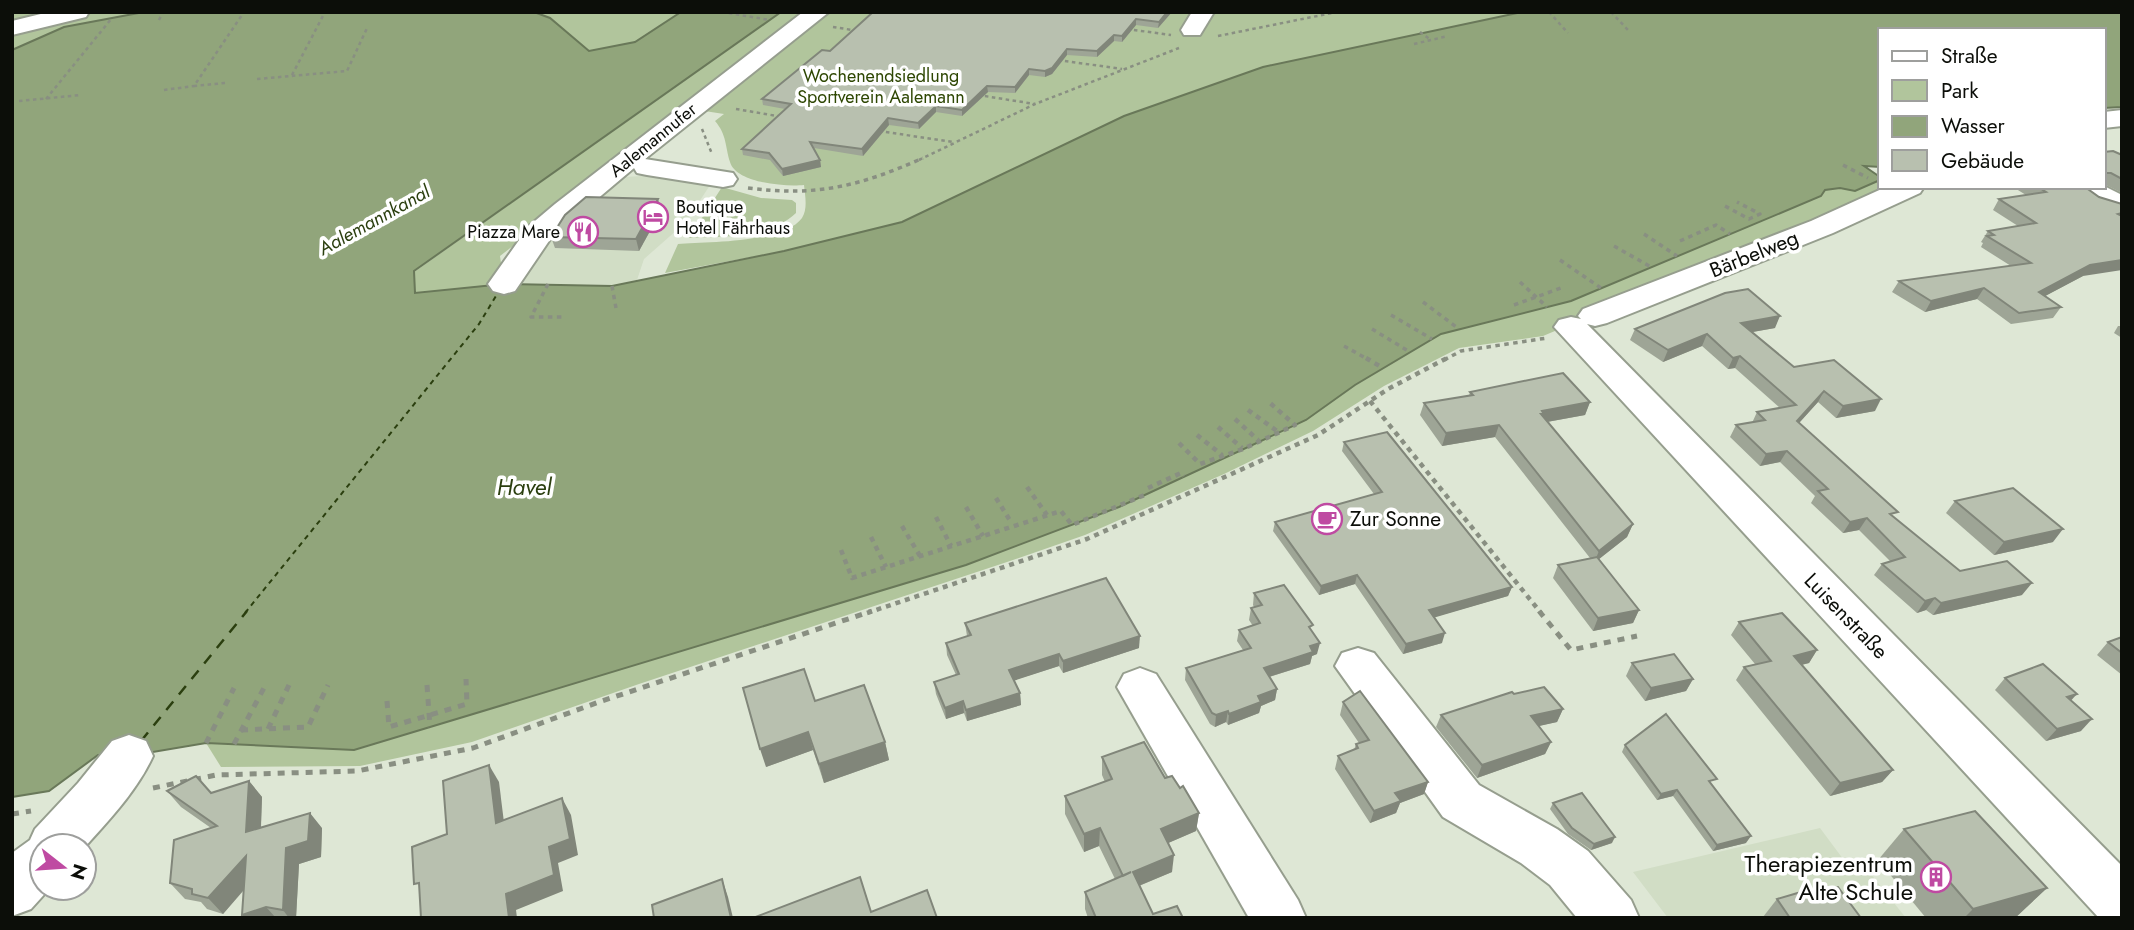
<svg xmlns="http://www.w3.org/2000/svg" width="2134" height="930" viewBox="0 0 2134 930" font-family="Jost,sans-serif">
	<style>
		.built { fill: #d1ddc5 }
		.green { fill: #b1c59c }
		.water { fill: #91a57b; stroke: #697859; stroke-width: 2 }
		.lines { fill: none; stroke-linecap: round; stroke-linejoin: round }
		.ferry-far1 { stroke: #2b3f0f; stroke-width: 2; stroke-dasharray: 5 4.5; stroke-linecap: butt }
		.ferry { stroke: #2b3f0f; stroke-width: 2.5; stroke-dasharray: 11 9; stroke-linecap: butt }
		.minor-casing { stroke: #969e8e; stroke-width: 4 }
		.path-far3 { stroke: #898f82; stroke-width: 2.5; stroke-dasharray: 3.5 3.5; stroke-linecap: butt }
		.path-far2 { stroke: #898f82; stroke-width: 3.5; stroke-dasharray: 4.5 4.5; stroke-linecap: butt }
		.path-far1 { stroke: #898f82; stroke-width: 4.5; stroke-dasharray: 5 5; stroke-linecap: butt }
		.path { stroke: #898f82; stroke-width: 5; stroke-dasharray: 7 7; stroke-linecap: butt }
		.minor { fill: #fff; fill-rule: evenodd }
		.wall { fill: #9ea596 }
		.shaded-wall { fill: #81867a }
		.building { fill: #b8c0af; stroke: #81867a; stroke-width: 2 }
		.labels { text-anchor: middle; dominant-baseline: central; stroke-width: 7; stroke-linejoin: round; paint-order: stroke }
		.far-park-label { font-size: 18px; fill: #2e4703; stroke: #fff }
		.far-street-label { font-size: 18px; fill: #0c0e09; stroke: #fff }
		.far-poi-label { font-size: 18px; fill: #0c0e09; stroke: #fff; text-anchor: start }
		.far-water-label { font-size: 19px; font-style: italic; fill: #2b3f0f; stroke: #fff }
		.street-label { font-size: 21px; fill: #0c0e09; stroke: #fff }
		.poi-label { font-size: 21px; fill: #0c0e09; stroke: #fff; text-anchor: start }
		.water-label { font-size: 23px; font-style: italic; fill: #2b3f0f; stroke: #fff }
		.near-poi-label { font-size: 24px; fill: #0c0e09; stroke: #fff; text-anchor: end }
	</style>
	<rect width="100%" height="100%" fill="#dee7d5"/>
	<g class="built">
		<path d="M 659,175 L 712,182 L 686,222 L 644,259 L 637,280 L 612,286 L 518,284 L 541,248 L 607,178 Z"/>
		<path d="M 1820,828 L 1852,871 L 1866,868 L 1906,918 L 1668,918 L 1633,872 Z"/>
	</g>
	<g class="green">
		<path d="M 12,12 L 144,12 L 64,27 L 12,50 Z"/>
		<path d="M 534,12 L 681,12 L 635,42 L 589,51 L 550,18 Z"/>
		<path d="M 781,12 L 818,12 L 500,256 L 504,284 L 415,293 L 414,272 Z"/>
		<path d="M 827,12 L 1522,12 L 1263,67 L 1124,116 L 902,222 L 784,251 L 665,273 L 678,244 C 706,242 784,243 802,218 C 808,209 805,195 804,185 C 785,187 736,183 730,162 C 725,146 727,135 715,121 L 724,114 L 698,110 Z"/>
		<path d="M 1880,180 L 1880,187 L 1898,187 L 1543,336 L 1459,348 L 1384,386 L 1313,431 L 1224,474 L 1085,535 L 1007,562 L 639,684 L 472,742 L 360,766 L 221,767 L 206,743 L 354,750 L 966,565 L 1119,507 L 1306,420 L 1355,385 L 1441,334 L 1571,301 L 1825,190 L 1840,188 L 1855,191 Z"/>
		<path d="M 722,187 L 761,198 L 792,200 L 796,203 L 796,213 C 768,239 724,236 689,238 Z"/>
	</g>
	<path class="water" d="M 144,12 L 534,12 L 550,18 L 589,51 L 635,42 L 681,12 L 781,12 L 414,271 L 415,293 L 504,284 L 612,286 L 784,251 L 902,222 L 1124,116 L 1263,67 L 1522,12 L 2122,12 L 2122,107 L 2104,108 L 2104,30 L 1880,30 L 1880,167 L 1864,166 L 1880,177 L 1880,180 L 1855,191 L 1840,188 L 1825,190 L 1821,196 L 1571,301 L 1441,334 L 1355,385 L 1306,420 L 1119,507 L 966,565 L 354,750 L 206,743 L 129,756 L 98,755 L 49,791 L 12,797 L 12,50 L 64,27 Z"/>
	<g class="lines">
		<path class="ferry-far1" d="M 245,613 L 479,324 L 499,291"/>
		<path class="ferry" d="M 141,741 L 247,611"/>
		<g class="minor-casing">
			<g id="minor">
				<path d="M 49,12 L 89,12 L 86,17 L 12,35 L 12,21 Z"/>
				<path d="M 803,12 L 829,12 L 645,159 L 733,173 L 737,179 L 733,185 L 723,187 L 647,175 L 637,173 L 634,168 L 551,238 L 515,291 L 504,294 L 493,291 L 488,284 L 529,226 L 555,204 Z"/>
				<path d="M 1192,12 L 1214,12 L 1200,35 L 1184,35 L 1181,30 Z"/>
				<path d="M 2122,110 L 2122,126 L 2104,128 L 2104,112 Z"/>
				<path d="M 2104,186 L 2122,195 L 2122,216 C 2106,212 2080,201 2071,187 Z"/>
				<path d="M 1886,187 L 1924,187 L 1920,193 L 1833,233 L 1607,323 L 1595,326 L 1587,324 L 2122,866 L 2122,918 L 2099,918 L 1554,327 L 1559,320 L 1571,317 L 1581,319 L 1578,316 L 1583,309 L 1811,221 Z"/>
				<path d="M 1358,648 L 1374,653 L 1479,785 L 1557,829 L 1588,851 L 1631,900 L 1639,918 L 1577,918 L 1550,885 L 1521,863 L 1443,817 L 1335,666 L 1342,653 Z"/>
				<path d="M 1140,668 L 1156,674 L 1298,900 L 1306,918 L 1249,918 L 1117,687 L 1124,674 Z"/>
				<path d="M 129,735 L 146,741 L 153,756 C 137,791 109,820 84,848 L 84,846 L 42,846 L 42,888 L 50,888 L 31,909 L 12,916 L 12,853 L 30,840 L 35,829 L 78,783 L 112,741 Z"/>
			</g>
		</g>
		<g class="path-far3">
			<path d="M 722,12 L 770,20"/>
			<path d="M 1549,12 L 1568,33"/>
			<path d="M 1611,12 L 1628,30"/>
			<path d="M 159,20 L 163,12"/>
			<path d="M 833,27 L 859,31"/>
			<path d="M 1127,29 L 1171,35"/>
			<path d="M 1420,32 L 1431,40"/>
			<path d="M 1218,36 L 1337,12"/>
			<path d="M 1414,44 L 1448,36"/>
			<path d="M 1058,60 L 1122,69"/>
			<path d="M 292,75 L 325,12"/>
			<path d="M 257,79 L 347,71 L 368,26"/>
			<path d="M 225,83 L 194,86 L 244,12"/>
			<path d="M 164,90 L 194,86"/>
			<path d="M 978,95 L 1035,104"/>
			<path d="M 46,99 L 112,18"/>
			<path d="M 19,101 L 81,95"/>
			<path d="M 736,109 L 783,117"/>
			<path d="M 702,129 L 712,154"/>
			<path d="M 879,131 L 953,142"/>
			<path d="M 919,160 L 1035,104 L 1179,48"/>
		</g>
		<g class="path-far2">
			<path d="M 1843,165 L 1868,178"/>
			<path d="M 748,188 C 817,197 860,186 923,158"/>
			<path d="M 1725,206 L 1749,219 L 1760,214 L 1737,202"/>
			<path d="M 1644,234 L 1677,256"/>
			<path d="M 1680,241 L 1716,225 L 1730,234"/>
			<path d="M 1614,246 L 1651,267"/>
			<path d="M 1560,260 L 1601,288"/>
			<path d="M 1520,282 L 1547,307"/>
			<path d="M 548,284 L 531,317 L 562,317"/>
			<path d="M 612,286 L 616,308"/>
			<path d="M 1423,302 L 1459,329"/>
			<path d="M 1514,305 L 1561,288"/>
			<path d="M 1391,315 L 1432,339"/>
			<path d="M 1372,329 L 1410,352"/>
			<path d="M 1344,346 L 1369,360"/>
			<path d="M 1444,360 L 1461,351 L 1547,338"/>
		</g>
		<g class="path-far1">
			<path d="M 1366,358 L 1383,368"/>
			<path d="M 1370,401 L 1541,613"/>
			<path d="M 1248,410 L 1277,431"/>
			<path d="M 1235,419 L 1258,440"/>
			<path d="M 1218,427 L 1242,448"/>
			<path d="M 1197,435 L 1222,455"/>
			<path d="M 1179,443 L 1200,464 L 1243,449 L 1295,425 L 1270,403"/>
			<path d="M 1027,487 L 1047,515"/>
			<path d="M 1148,488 L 1181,473 L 1184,476"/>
			<path d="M 996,498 L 1011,522"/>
			<path d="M 966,507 L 983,536"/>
			<path d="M 936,517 L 951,546"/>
			<path d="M 902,526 L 920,556"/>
			<path d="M 871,537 L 886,567"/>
			<path d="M 841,550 L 852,578 L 1061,511 L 1072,525 L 1147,494"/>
			<path d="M 867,613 L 1087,539 L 1318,435 L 1388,389 L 1447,358"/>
		</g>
		<g class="path">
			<path d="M 1539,611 L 1571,650 L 1637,636"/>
			<path d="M 427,685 L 430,727"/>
			<path d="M 387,701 L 389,727 L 467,704 L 466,679"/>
			<path d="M 268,729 L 289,685"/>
			<path d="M 241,730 L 308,727 L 328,685"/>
			<path d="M 206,743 L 234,688"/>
			<path d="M 234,744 L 265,686"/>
			<path d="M 153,788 L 216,775 L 357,771 L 473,748 L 599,702 L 872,611"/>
			<path d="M 12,814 L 31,811"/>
		</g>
		<use href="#minor" class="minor"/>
	</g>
	<g class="wall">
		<path d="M 1172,12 L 1158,28 L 1136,25 L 1122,42 L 1114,41 L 1097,57 L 1067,55 L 1052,74 L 1045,77 L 1029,75 L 1015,93 L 988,92 L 962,116 L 936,112 L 919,129 L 889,125 L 863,156 L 814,148 L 820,160 L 821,167 L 783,176 L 770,160 L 743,155 L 742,149 L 785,109 L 763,105 L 762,99 L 830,51 Z"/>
		<path d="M 2104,152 L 2122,155 L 2122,193 L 2104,184 Z"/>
		<path d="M 2013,187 L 2085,187 L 2083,276 L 2045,296 L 2061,307 L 2053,318 L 2011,324 L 1977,299 L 1925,312 L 1892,292 L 1899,281 L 2011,266 L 1981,247 L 1983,243 L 1981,242 L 1988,231 L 2018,226 L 1993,210 L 1999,199 L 2026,195 Z"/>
		<path d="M 661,211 L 639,251 L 555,248 L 551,237 Z"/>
		<path d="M 2118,326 L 2122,326 L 2122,338 L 2114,333 Z"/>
		<path d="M 1775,328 L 1752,332 L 1794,367 L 1875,411 L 1836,418 L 1818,402 L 1799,423 L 1894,518 L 1960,571 L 2022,595 L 1933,615 L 1926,610 L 1917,613 L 1874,575 L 1882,564 L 1890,561 L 1859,530 L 1843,533 L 1811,503 L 1815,496 L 1780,462 L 1760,466 L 1730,437 L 1736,425 L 1752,423 L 1757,412 L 1780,408 L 1735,368 L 1728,369 L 1702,346 L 1663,362 L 1630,340 L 1635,329 Z"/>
		<path d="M 1470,392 L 1590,402 L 1585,415 L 1547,422 L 1633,524 L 1627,537 L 1599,559 L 1639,610 L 1633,623 L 1593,631 L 1553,578 L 1558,565 L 1590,558 L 1495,437 L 1442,446 L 1420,415 L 1424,403 L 1469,396 Z"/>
		<path d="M 1344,442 L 1512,587 L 1508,596 L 1434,617 L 1442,643 L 1403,654 L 1355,584 L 1319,595 L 1273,531 L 1275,522 L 1374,494 L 1342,451 Z"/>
		<path d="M 1955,501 L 2053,542 L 1994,555 L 1946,513 Z"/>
		<path d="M 1254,593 L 1312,631 L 1317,654 L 1312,656 L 1310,664 L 1269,677 L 1277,689 L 1275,700 L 1261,706 L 1259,713 L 1228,725 L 1226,722 L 1215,727 L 1210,724 L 1185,680 L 1186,668 L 1243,650 L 1237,641 L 1239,630 L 1253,626 L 1249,620 L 1251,608 L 1254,607 L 1253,605 Z"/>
		<path d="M 1739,622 L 1817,650 L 1809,663 L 1801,665 L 1893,770 L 1882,782 L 1830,796 L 1736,680 L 1744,667 L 1755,664 L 1731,635 Z"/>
		<path d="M 965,623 L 1139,648 L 1063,673 L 1059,666 L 1014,680 L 1020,693 L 1021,705 L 967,721 L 964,713 L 946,719 L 936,694 L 934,682 L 956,675 L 947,655 L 946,643 L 967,636 Z"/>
		<path d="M 2122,637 L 2122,675 L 2097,655 L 2108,642 Z"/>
		<path d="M 1632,663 L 1693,679 L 1686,691 L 1645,701 L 1626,676 Z"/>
		<path d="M 2005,678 L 2071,700 L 2081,731 L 2046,741 L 1995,690 Z"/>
		<path d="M 1514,694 L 1563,709 L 1557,722 L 1538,726 L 1551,742 L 1545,754 L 1477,778 L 1436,727 L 1441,715 Z"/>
		<path d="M 815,701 L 885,742 L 889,760 L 824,783 L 813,750 L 766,767 Z"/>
		<path d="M 1343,702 L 1428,782 L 1424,794 L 1400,803 L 1396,813 L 1370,823 L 1335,769 L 1338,756 L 1354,750 L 1356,744 L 1359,743 L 1340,715 Z"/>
		<path d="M 1625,745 L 1713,786 L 1746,843 L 1713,851 L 1673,796 L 1657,800 L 1622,752 Z"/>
		<path d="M 1102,757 L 1165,778 L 1180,788 L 1199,813 L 1196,831 L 1168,843 L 1172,872 L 1139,886 L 1153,914 L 1183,918 L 1088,918 L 1085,909 L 1085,892 L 1115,879 L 1099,846 L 1084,852 L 1065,814 L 1065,796 L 1105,782 L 1102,775 Z"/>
		<path d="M 249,781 L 262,797 L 261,828 L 322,828 L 321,857 L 299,864 L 296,918 L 245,918 L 242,915 L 244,890 L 223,914 L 207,909 L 201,902 L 185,899 L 170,883 L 211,828 L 181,807 L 167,791 L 211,793 Z"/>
		<path d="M 1553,803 L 1612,843 L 1591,850 L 1568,834 L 1550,809 Z"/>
		<path d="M 1904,829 L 2047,888 L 2015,918 L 1926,918 L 1878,860 Z"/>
		<path d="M 1811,893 L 1861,918 L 1764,918 L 1763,917 L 1777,899 Z"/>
	</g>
	<g class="shaded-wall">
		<path d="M 1167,12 L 1172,12 L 1158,28 L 1159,22 Z"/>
		<path d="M 1136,19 L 1136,25 L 1122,42 L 1122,36 Z"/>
		<path d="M 1114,35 L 1114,41 L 1097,57 L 1097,51 Z"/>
		<path d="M 1067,49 L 1067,55 L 1052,74 L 1045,77 L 1045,71 Z"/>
		<path d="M 1029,69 L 1029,75 L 1015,93 L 1015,87 Z"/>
		<path d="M 987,86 L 988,92 L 962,116 L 962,110 Z"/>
		<path d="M 936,106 L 936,112 L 919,129 L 918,123 Z"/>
		<path d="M 888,118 L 889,125 L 863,156 L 862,149 Z"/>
		<path d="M 820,160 L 821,167 L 783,176 L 782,169 Z"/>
		<path d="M 658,199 L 661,211 L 639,251 L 636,239 Z"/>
		<path d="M 2122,260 L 2122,270 L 2083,276 L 2032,303 L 2039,292 L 2090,265 Z"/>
		<path d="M 1984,288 L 1977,299 L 1925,312 L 1931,301 Z"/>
		<path d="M 1780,316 L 1775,328 L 1736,335 L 1741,323 Z"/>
		<path d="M 1707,334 L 1702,346 L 1663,362 L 1668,350 Z"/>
		<path d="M 1740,356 L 1735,368 L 1728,369 L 1733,358 Z"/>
		<path d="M 1824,391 L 1818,402 L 1790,433 L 1797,421 Z"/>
		<path d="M 1881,399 L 1875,411 L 1836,418 L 1843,406 Z"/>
		<path d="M 1590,402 L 1585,415 L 1541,423 L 1542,411 Z"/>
		<path d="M 1499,425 L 1495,437 L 1442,446 L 1446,433 Z"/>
		<path d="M 1787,451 L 1780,462 L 1760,466 L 1766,454 Z"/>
		<path d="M 1867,518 L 1859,530 L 1843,533 L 1850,522 Z"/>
		<path d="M 1633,524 L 1627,537 L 1594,563 L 1599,551 Z"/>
		<path d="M 2063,529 L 2053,542 L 1994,555 L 2004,542 Z"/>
		<path d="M 1357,575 L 1355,584 L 1319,595 L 1321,586 Z"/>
		<path d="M 2032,583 L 2022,595 L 1933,615 L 1941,603 Z"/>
		<path d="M 1512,587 L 1508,596 L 1426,620 L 1429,610 Z"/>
		<path d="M 1935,598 L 1926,610 L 1917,613 L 1925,601 Z"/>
		<path d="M 1639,610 L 1633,623 L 1593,631 L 1598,618 Z"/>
		<path d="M 1445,633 L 1442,643 L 1403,654 L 1406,644 Z"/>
		<path d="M 1140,636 L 1139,648 L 1063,673 L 1063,661 Z"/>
		<path d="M 1320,643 L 1317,654 L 1312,656 L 1310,664 L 1262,679 L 1264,668 L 1310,646 Z"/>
		<path d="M 1817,650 L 1809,663 L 1785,669 L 1794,656 Z"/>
		<path d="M 1059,654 L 1059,666 L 1010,682 L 1009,670 Z"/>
		<path d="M 1693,679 L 1686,691 L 1645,701 L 1651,688 Z"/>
		<path d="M 1277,689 L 1275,700 L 1261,706 L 1259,713 L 1228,725 L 1229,714 L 1258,696 Z"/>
		<path d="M 1020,693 L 1021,705 L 967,721 L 966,710 Z"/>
		<path d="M 2077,694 L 2066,706 L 2067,697 Z"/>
		<path d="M 963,701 L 964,713 L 946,719 L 945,708 Z"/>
		<path d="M 1563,709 L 1557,722 L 1526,729 L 1531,716 Z"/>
		<path d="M 1228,711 L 1226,722 L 1215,727 L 1216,715 Z"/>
		<path d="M 2092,719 L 2081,731 L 2046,741 L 2057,729 Z"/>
		<path d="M 808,732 L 813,750 L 766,767 L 760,749 Z"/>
		<path d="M 885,742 L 889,760 L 824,783 L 819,764 Z"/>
		<path d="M 1551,742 L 1545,754 L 1477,778 L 1482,765 Z"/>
		<path d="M 489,765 L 499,782 L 506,839 L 496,823 Z"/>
		<path d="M 1893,770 L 1882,782 L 1830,796 L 1840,783 Z"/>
		<path d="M 249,781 L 262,797 L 260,848 L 246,832 Z"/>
		<path d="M 1428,782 L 1424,794 L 1400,803 L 1396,813 L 1370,823 L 1374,811 L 1395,793 Z"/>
		<path d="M 1677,790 L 1673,796 L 1657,800 L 1661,794 Z"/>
		<path d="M 562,798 L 571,815 L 578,855 L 558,863 L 563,891 L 516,910 L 517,918 L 509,918 L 506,894 L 549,847 Z"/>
		<path d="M 310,813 L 322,828 L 321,857 L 299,864 L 296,918 L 289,918 L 283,910 L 286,848 Z"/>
		<path d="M 1199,813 L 1196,831 L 1159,847 L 1161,829 Z"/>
		<path d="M 1100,828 L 1099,846 L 1084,852 L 1084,834 Z"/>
		<path d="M 1751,836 L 1746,843 L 1713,851 L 1717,845 Z"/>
		<path d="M 1615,837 L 1612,843 L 1591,850 L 1594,844 Z"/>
		<path d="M 1174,855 L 1172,872 L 1131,889 L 1133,872 Z"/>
		<path d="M 246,856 L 259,872 L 223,914 L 208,898 Z"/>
		<path d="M 722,879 L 728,897 L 733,918 L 731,918 Z"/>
		<path d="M 2047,888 L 2015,918 L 1964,918 L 1973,909 Z"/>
		<path d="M 266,907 L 276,918 L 245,918 L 242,915 Z"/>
	</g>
	<g class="building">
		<path d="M 873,12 L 1167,12 L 1159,22 L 1136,19 L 1122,36 L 1114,35 L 1097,51 L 1067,49 L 1052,68 L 1045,71 L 1029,69 L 1015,87 L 987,86 L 962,110 L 936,106 L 918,123 L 888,118 L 862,149 L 810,142 L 820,160 L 782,169 L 769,153 L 742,149 L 791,104 L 762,99 L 822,50 L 830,51 Z"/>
		<path d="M 2113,151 L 2122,155 L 2122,179 L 2111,173 L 2104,173 L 2104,152 Z"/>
		<path d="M 2038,187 L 2085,187 L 2099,197 L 2122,204 L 2122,213 L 2118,214 L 2122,216 L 2122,260 L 2090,265 L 2039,292 L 2061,307 L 2019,313 L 1984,288 L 1931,301 L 1899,281 L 2031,263 L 1987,236 L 1994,235 L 1988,231 L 2036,223 L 1999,199 L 2046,192 Z"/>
		<path d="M 586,197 L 658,199 L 636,239 L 551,237 L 565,215 Z"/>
		<path d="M 1748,289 L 1780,316 L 1741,323 L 1794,367 L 1834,360 L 1881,399 L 1843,406 L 1824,391 L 1797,421 L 1898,512 L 1890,514 L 1960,571 L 2007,561 L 2032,583 L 1941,603 L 1935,598 L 1925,601 L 1882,564 L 1905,557 L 1867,518 L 1850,522 L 1818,491 L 1828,489 L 1787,451 L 1766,454 L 1736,425 L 1765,420 L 1757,412 L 1796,405 L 1740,356 L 1733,358 L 1707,334 L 1668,350 L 1635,329 L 1725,293 Z"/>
		<path d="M 1563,373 L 1590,402 L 1542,411 L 1544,414 L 1541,414 L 1633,524 L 1599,551 L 1499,425 L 1446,433 L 1424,403 L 1473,395 L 1470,392 Z"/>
		<path d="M 1387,432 L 1512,587 L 1429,610 L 1445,633 L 1406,644 L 1357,575 L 1321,586 L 1275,522 L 1382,492 L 1344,442 Z"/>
		<path d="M 2013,488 L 2063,529 L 2004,542 L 1955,501 Z"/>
		<path d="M 1597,557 L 1639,610 L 1598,618 L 1558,565 Z"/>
		<path d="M 1106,578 L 1140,636 L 1063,661 L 1059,654 L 1009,670 L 1020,693 L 966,710 L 963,701 L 945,708 L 934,682 L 959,674 L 946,643 L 971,635 L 965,623 Z"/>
		<path d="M 1284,585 L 1313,625 L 1309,627 L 1320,643 L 1310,646 L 1313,652 L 1264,668 L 1277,689 L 1258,696 L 1261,702 L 1229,714 L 1228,711 L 1216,715 L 1212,713 L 1186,668 L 1251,648 L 1239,630 L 1260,623 L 1251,608 L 1262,605 L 1254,593 Z"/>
		<path d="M 1782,613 L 1817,650 L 1794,656 L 1893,770 L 1840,783 L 1744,667 L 1771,661 L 1739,622 Z"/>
		<path d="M 2122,637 L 2122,653 L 2108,642 Z"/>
		<path d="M 1674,654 L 1693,679 L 1651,688 L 1632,663 Z"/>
		<path d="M 2043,664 L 2077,694 L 2067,697 L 2092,719 L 2057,729 L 2005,678 Z"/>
		<path d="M 804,669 L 815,701 L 864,685 L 885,742 L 819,764 L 808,732 L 760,749 L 743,688 Z"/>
		<path d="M 1544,687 L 1563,709 L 1531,716 L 1551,742 L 1482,765 L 1441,715 L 1512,692 L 1514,694 Z"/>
		<path d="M 1360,691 L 1428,782 L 1395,793 L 1401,801 L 1374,811 L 1338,756 L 1358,748 L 1356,744 L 1369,740 L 1343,702 Z"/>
		<path d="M 1666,714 L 1717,779 L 1709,781 L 1751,836 L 1717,845 L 1677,790 L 1661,794 L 1625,745 Z"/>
		<path d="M 1144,742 L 1165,778 L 1172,776 L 1180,788 L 1183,786 L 1199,813 L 1161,829 L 1174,855 L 1133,872 L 1153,914 L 1177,906 L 1183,918 L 1096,918 L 1085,892 L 1131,872 L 1123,876 L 1100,828 L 1084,834 L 1065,796 L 1112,779 L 1102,757 Z"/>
		<path d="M 489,765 L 496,823 L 562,798 L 570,839 L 549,847 L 554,875 L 506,894 L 509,918 L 421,918 L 419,883 L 414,884 L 412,847 L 447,834 L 443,781 Z"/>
		<path d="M 196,776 L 211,793 L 249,781 L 246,832 L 310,813 L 308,841 L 286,848 L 283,910 L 266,907 L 242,915 L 246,856 L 208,898 L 192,894 L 192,889 L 170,883 L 174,840 L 217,826 L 167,791 Z"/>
		<path d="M 1582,793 L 1615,837 L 1594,844 L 1572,828 L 1553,803 Z"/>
		<path d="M 1975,811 L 2047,888 L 1973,909 L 1904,829 Z"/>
		<path d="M 860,877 L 871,912 L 927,890 L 937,918 L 753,918 Z"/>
		<path d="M 722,879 L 731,918 L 654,918 L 652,905 Z"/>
		<path d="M 1838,887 L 1861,918 L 1790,918 L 1777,899 L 1808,890 L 1811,893 Z"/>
	</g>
	<defs>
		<g id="hotel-ring" transform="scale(1.575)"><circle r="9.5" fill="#fff" stroke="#bf4aa2" stroke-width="1.5"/><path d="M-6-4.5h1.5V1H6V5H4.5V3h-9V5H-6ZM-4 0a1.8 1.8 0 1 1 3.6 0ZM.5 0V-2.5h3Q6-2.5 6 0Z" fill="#bf4aa2"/></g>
		<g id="restaurant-ring" transform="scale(1.575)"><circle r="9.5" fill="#fff" stroke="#bf4aa2" stroke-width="1.5"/><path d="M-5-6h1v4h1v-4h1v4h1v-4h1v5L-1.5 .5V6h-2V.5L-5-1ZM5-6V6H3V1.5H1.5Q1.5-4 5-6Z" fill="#bf4aa2"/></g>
		<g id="cafe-ring" transform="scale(1.575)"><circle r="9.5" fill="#fff" stroke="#bf4aa2" stroke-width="1.5"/><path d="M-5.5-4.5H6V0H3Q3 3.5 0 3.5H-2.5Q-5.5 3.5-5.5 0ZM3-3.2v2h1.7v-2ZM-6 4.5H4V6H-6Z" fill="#bf4aa2"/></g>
		<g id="building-ring" transform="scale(1.575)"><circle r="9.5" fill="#fff" stroke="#bf4aa2" stroke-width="1.5"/><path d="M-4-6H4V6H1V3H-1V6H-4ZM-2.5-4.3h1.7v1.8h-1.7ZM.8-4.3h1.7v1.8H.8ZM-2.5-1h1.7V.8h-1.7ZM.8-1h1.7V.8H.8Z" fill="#bf4aa2"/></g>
	</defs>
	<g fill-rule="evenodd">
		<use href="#hotel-ring" x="653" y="217"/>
		<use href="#restaurant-ring" x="583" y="232"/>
		<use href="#cafe-ring" x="1327" y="519"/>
		<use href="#building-ring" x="1936" y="877"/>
	</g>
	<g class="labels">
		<g class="far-park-label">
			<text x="881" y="76">Wochenendsiedlung<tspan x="881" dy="21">Sportverein Aalemann</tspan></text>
		</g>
		<g class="far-street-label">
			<text transform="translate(653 140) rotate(-39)">Aalemannufer</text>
		</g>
		<g class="far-poi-label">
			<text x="676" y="207">Boutique<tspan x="676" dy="21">Hotel Fährhaus</tspan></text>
			<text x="560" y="232" text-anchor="end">Piazza Mare</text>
		</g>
		<g class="far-water-label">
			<text transform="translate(374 220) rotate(-29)">Aalemannkanal</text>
		</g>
		<g class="street-label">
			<text transform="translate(1754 254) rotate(-22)">Bärbelweg</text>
			<text transform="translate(1846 616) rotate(46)">Luisenstraße</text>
		</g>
		<g class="poi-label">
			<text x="1350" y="519">Zur Sonne</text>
		</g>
		<g class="water-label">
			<text x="524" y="487">Havel</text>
		</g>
		<g class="near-poi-label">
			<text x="1913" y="863">Therapiezentrum<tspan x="1913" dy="28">Alte Schule</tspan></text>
		</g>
	</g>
	<rect width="2134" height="930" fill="none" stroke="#0c0e09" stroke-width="28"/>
	<rect x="1878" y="28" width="228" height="161" fill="#ffffff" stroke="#9e9f9d" stroke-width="2"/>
	<rect x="1892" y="51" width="35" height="10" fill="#ffffff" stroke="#9e9f9d" stroke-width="2"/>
	<text x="1941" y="63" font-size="21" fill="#0c0e09">Straße</text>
	<rect x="1892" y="80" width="35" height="21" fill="#b1c59c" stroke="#9e9f9d" stroke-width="2"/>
	<text x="1941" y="98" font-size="21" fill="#0c0e09">Park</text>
	<rect x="1892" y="116" width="35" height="21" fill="#91a57b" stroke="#9e9f9d" stroke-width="2"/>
	<text x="1941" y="133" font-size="21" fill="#0c0e09">Wasser</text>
	<rect x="1892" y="150" width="35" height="21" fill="#b8c0af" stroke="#9e9f9d" stroke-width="2"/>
	<text x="1941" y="168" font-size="21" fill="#0c0e09">Gebäude</text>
	<g transform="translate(63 867) rotate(107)"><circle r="33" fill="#ffffff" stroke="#9e9f9d" stroke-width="2"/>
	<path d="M0-5L12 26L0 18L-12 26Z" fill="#bf4aa2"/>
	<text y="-10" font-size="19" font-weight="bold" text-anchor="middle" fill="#0c0e09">N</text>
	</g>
</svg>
